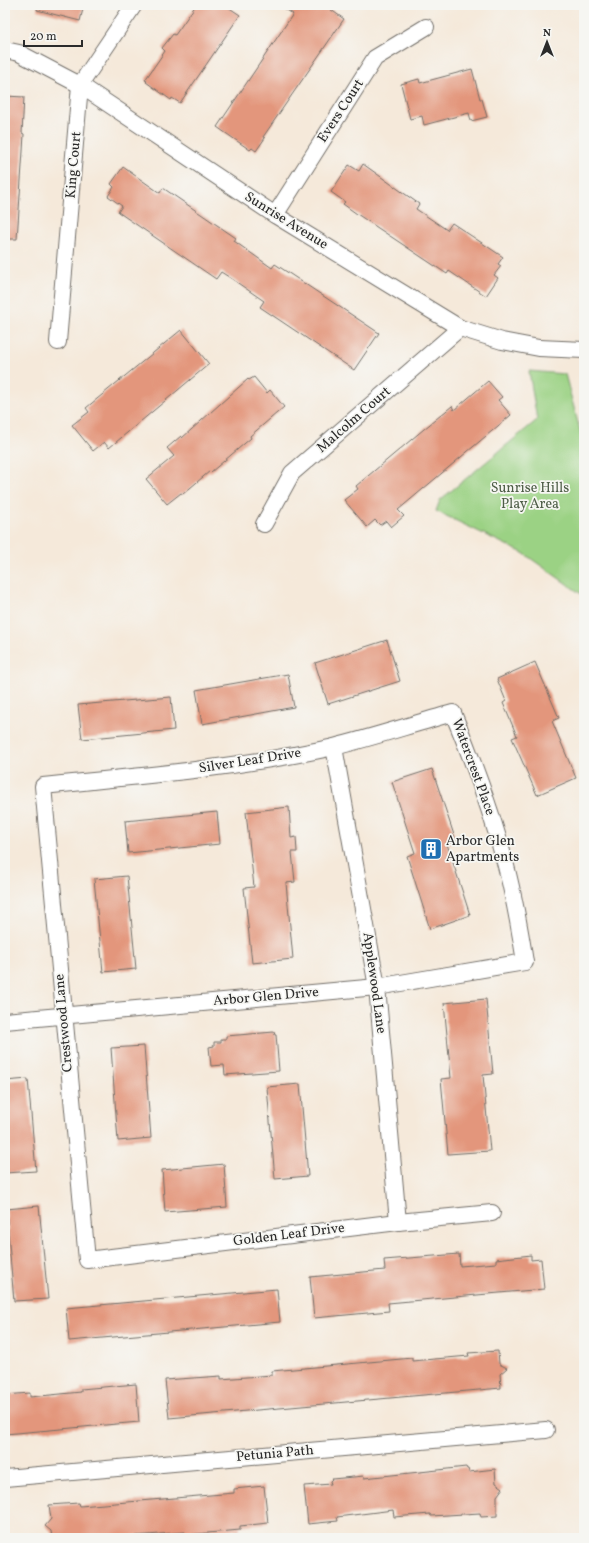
<svg xmlns="http://www.w3.org/2000/svg" width="589" height="1543" viewBox="0 0 589 1543" font-family="Vollkorn,serif">
	<style>
		.green { fill: #9bd284; stroke: #637e58 }
		.building { fill: #e3967c }
		.lines { fill: none; stroke-linecap: round; stroke-linejoin: round }
		.street-casing { stroke: #726e68; stroke-width: 18 }
		.street { stroke: #fff; stroke-width: 16 }
		.labels { text-anchor: middle; dominant-baseline: central; stroke-width: 3.5; stroke-linejoin: round; paint-order: stroke }
		.street-label { font-size: 14px; fill: #2b2b2b; stroke: #f6f6f2 }
		.park-label { font-size: 14px; fill: #4d5d46; stroke: #f6f6f2 }
		.poi-label { font-size: 14px; fill: #2b2b2b; stroke: #f6f6f2; text-anchor: start }
	</style>
	<rect width="100%" height="100%" fill="#f6f6f2"/>
	<filter id="ink" filterUnits="userSpaceOnUse"><feTurbulence type="fractalNoise" baseFrequency=".025" numOctaves="2"/><feDisplacementMap in="SourceGraphic" scale="8" xChannelSelector="R" yChannelSelector="G"/><feConvolveMatrix kernelMatrix="1 2 1 2 8 2 1 2 1" color-interpolation-filters="sRGB"/></filter>
	<filter id="wash" filterUnits="userSpaceOnUse"><feTurbulence type="fractalNoise" baseFrequency=".012" numOctaves="4" result="noise"/><feDisplacementMap in="SourceGraphic" scale="16" xChannelSelector="R" yChannelSelector="G"/><feGaussianBlur stdDeviation="0.9" result="paint"/><feColorMatrix in="noise" values="0 0 0 0 0 0 0 0 0 0 0 0 0 0 0 0 0 1.4 0 .05"/><feComposite in="paint" operator="in"/></filter>
	<g filter="url(#wash)">
		<rect width="100%" height="100%" fill="#f5e9da"/>
		<path class="green" d="M 529,371 L 565,374 L 584,445 L 584,596 L 523,553 L 436,511 L 440,500 L 537,420 Z"/>
		<g id="blocks">
			<g class="building">
				<path d="M 38,5 L 84,5 L 80,21 L 37,10 Z"/>
				<path d="M 196,5 L 225,5 L 240,15 L 180,103 L 172,98 L 171,100 L 146,82 L 147,81 L 145,80 L 165,51 L 162,48 L 173,34 L 175,35 Z"/>
				<path d="M 279,5 L 324,5 L 344,19 L 263,137 L 265,138 L 256,151 L 252,148 L 250,150 L 217,127 L 293,14 Z"/>
				<path d="M 472,69 L 480,99 L 482,99 L 487,117 L 471,121 L 469,113 L 424,125 L 422,116 L 410,119 L 401,84 L 419,79 L 420,83 Z"/>
				<path d="M 5,96 L 24,97 L 22,133 L 24,134 L 23,151 L 17,239 L 5,239 Z"/>
				<path d="M 363,164 L 419,204 L 416,209 L 447,230 L 452,223 L 503,257 L 498,264 L 501,266 L 494,275 L 498,278 L 486,296 L 449,271 L 447,274 L 357,214 L 343,204 L 345,202 L 331,192 L 349,165 L 359,171 Z"/>
				<path d="M 123,167 L 160,193 L 163,188 L 236,238 L 234,241 L 272,268 L 275,264 L 379,333 L 354,370 L 260,307 L 264,301 L 232,279 L 221,272 L 216,279 L 118,212 L 122,206 L 108,196 L 114,187 L 111,184 Z"/>
				<path d="M 181,330 L 209,364 L 109,448 L 104,442 L 93,451 L 72,425 L 89,412 L 86,408 Z"/>
				<path d="M 254,377 L 267,393 L 270,390 L 284,407 L 250,436 L 251,438 L 211,472 L 210,471 L 183,494 L 181,493 L 167,504 L 146,479 L 174,456 L 167,448 L 181,436 L 182,438 L 248,379 L 249,380 Z"/>
				<path d="M 488,381 L 502,397 L 498,400 L 511,415 L 398,510 L 404,516 L 391,527 L 386,521 L 380,525 L 375,520 L 367,527 L 344,500 L 358,489 L 356,486 L 424,429 L 452,406 L 454,410 Z"/>
				<path d="M 387,640 L 400,681 L 328,704 L 315,663 Z"/>
				<path d="M 535,662 L 559,718 L 552,721 L 576,778 L 537,795 L 512,738 L 517,736 L 503,703 L 506,701 L 497,679 Z"/>
				<path d="M 288,674 L 294,707 L 202,724 L 196,690 Z"/>
				<path d="M 171,697 L 174,730 L 82,739 L 78,705 Z"/>
				<path d="M 432,769 L 456,841 L 447,844 L 470,915 L 430,929 L 407,856 L 415,853 L 392,782 Z"/>
				<path d="M 289,807 L 291,838 L 296,837 L 297,852 L 292,852 L 295,882 L 286,883 L 293,959 L 252,963 L 244,888 L 254,887 L 246,812 Z"/>
				<path d="M 217,812 L 220,844 L 128,853 L 125,821 Z"/>
				<path d="M 127,876 L 136,969 L 103,972 L 94,879 Z"/>
				<path d="M 486,999 L 493,1074 L 483,1075 L 490,1151 L 448,1154 L 441,1079 L 451,1078 L 444,1003 Z"/>
				<path d="M 274,1032 L 275,1035 L 276,1035 L 279,1071 L 225,1075 L 224,1065 L 211,1066 L 209,1047 L 214,1046 L 214,1042 L 221,1042 L 221,1039 L 226,1039 L 226,1036 Z"/>
				<path d="M 144,1046 L 151,1138 L 118,1141 L 111,1048 Z"/>
				<path d="M 28,1079 L 36,1171 L 5,1173 L 5,1081 Z"/>
				<path d="M 300,1084 L 308,1176 L 275,1179 L 267,1087 Z"/>
				<path d="M 224,1164 L 227,1207 L 165,1212 L 162,1170 Z"/>
				<path d="M 39,1206 L 48,1299 L 14,1301 L 6,1209 Z"/>
				<path d="M 459,1254 L 460,1266 L 496,1263 L 496,1259 L 531,1255 L 531,1260 L 541,1259 L 544,1289 L 388,1303 L 389,1311 L 314,1318 L 310,1277 L 385,1270 L 384,1260 Z"/>
				<path d="M 277,1289 L 280,1322 L 69,1341 L 66,1308 Z"/>
				<path d="M 498,1351 L 499,1364 L 507,1368 L 500,1374 L 501,1388 L 169,1418 L 165,1380 L 221,1376 L 221,1379 L 272,1375 L 272,1371 L 412,1358 L 412,1361 L 469,1356 L 468,1353 Z"/>
				<path d="M 136,1384 L 139,1422 L 5,1434 L 5,1395 L 30,1393 L 30,1397 L 81,1392 L 81,1389 Z"/>
				<path d="M 466,1467 L 467,1469 L 468,1469 L 469,1472 L 495,1469 L 496,1483 L 503,1488 L 497,1496 L 497,1516 L 481,1517 L 480,1513 L 431,1516 L 430,1514 L 394,1517 L 393,1510 L 337,1517 L 338,1521 L 308,1524 L 304,1486 L 331,1484 L 330,1481 L 332,1479 L 364,1476 L 364,1478 Z"/>
				<path d="M 264,1486 L 268,1523 L 240,1526 L 240,1530 L 186,1535 L 185,1532 L 135,1536 L 135,1538 L 52,1538 L 51,1531 L 45,1526 L 51,1519 L 49,1505 L 79,1503 L 80,1506 L 234,1493 L 234,1489 Z"/>
			</g>
		</g>
	</g>
	<g filter="url(#ink)">
		<use href="#blocks" fill-opacity="0" stroke="#726e68" stroke-width="1"/>
		<g class="lines">
			<g class="street-casing">
				<g id="street">
					<path d="M 5,50 L 19,53 L 80,85 L 275,215 L 460,328 L 502,341 L 539,348 L 584,350"/>
					<path d="M 275,215 L 375,58 L 426,27"/>
					<path d="M 58,342 L 80,85 L 134,5"/>
					<path d="M 264,524 L 292,473 L 460,328"/>
					<path d="M 334,747 L 377,987 L 398,1222"/>
					<path d="M 5,1021 L 377,987 L 525,962 C 520,930 514,897 506,866 C 492,813 474,763 453,713 C 413,724 374,737 334,747 C 238,768 140,776 43,786 L 87,1260 L 398,1222 L 492,1213"/>
					<path d="M 5,1478 L 546,1430"/>
				</g>
			</g>
			<use href="#street" class="street"/>
		</g>
	</g>
	<defs>
		<g id="building-square" transform="scale(1.15)"><rect x="-9" y="-9" width="18" height="18" rx="4" fill="#1f6fb2" stroke="#f6f6f2"/><path d="M-4-6H4V6H1V3H-1V6H-4ZM-2.5-4.3h1.7v1.8h-1.7ZM.8-4.3h1.7v1.8H.8ZM-2.5-1h1.7V.8h-1.7ZM.8-1h1.7V.8H.8Z" fill="#fff"/></g>
	</defs>
	<g fill-rule="evenodd">
		<use href="#building-square" x="431" y="849"/>
	</g>
	<g class="labels">
		<g class="street-label">
			<text transform="translate(341 111) rotate(-57)">Evers Court</text>
			<text transform="translate(74 165) rotate(-85)">King Court</text>
			<text transform="translate(286 221) rotate(32)">Sunrise Avenue</text>
			<text transform="translate(354 420) rotate(-41)">Malcolm Court</text>
			<text transform="translate(250 761) rotate(-9)">Silver Leaf Drive</text>
			<text transform="translate(473 767) rotate(70)">Watercrest Place</text>
			<text transform="translate(374 983) rotate(82)">Applewood Lane</text>
			<text transform="translate(266 997) rotate(-5)">Arbor Glen Drive</text>
			<text transform="translate(64 1023) rotate(-95)">Crestwood Lane</text>
			<text transform="translate(289 1235) rotate(-7)">Golden Leaf Drive</text>
			<text transform="translate(275 1454) rotate(-5)">Petunia Path</text>
		</g>
		<g class="park-label">
			<text x="530" y="488">Sunrise Hills<tspan x="530" dy="16">Play Area</tspan></text>
		</g>
		<g class="poi-label">
			<text x="446" y="841">Arbor Glen<tspan x="446" dy="16">Apartments</tspan></text>
		</g>
	</g>
	<rect width="589" height="1543" fill="none" stroke="#f6f6f2" stroke-width="20"/>
	<g transform="translate(547 42)" stroke="#f6f6f2" stroke-width="3" paint-order="stroke">
	<path d="M0-3L7 15L0 10L-7 15Z" fill="#2b2b2b"/>
	<text y="-6" font-size="11" font-weight="bold" text-anchor="middle" fill="#2b2b2b">N</text>
	</g>
	<path d="M24 40v6h58v-6" fill="none" stroke="#2b2b2b" stroke-width="2"/>
	<text x="30" y="40" font-size="12" fill="#2b2b2b" stroke="#f6f6f2" stroke-width="3" paint-order="stroke">20 m</text>
</svg>
